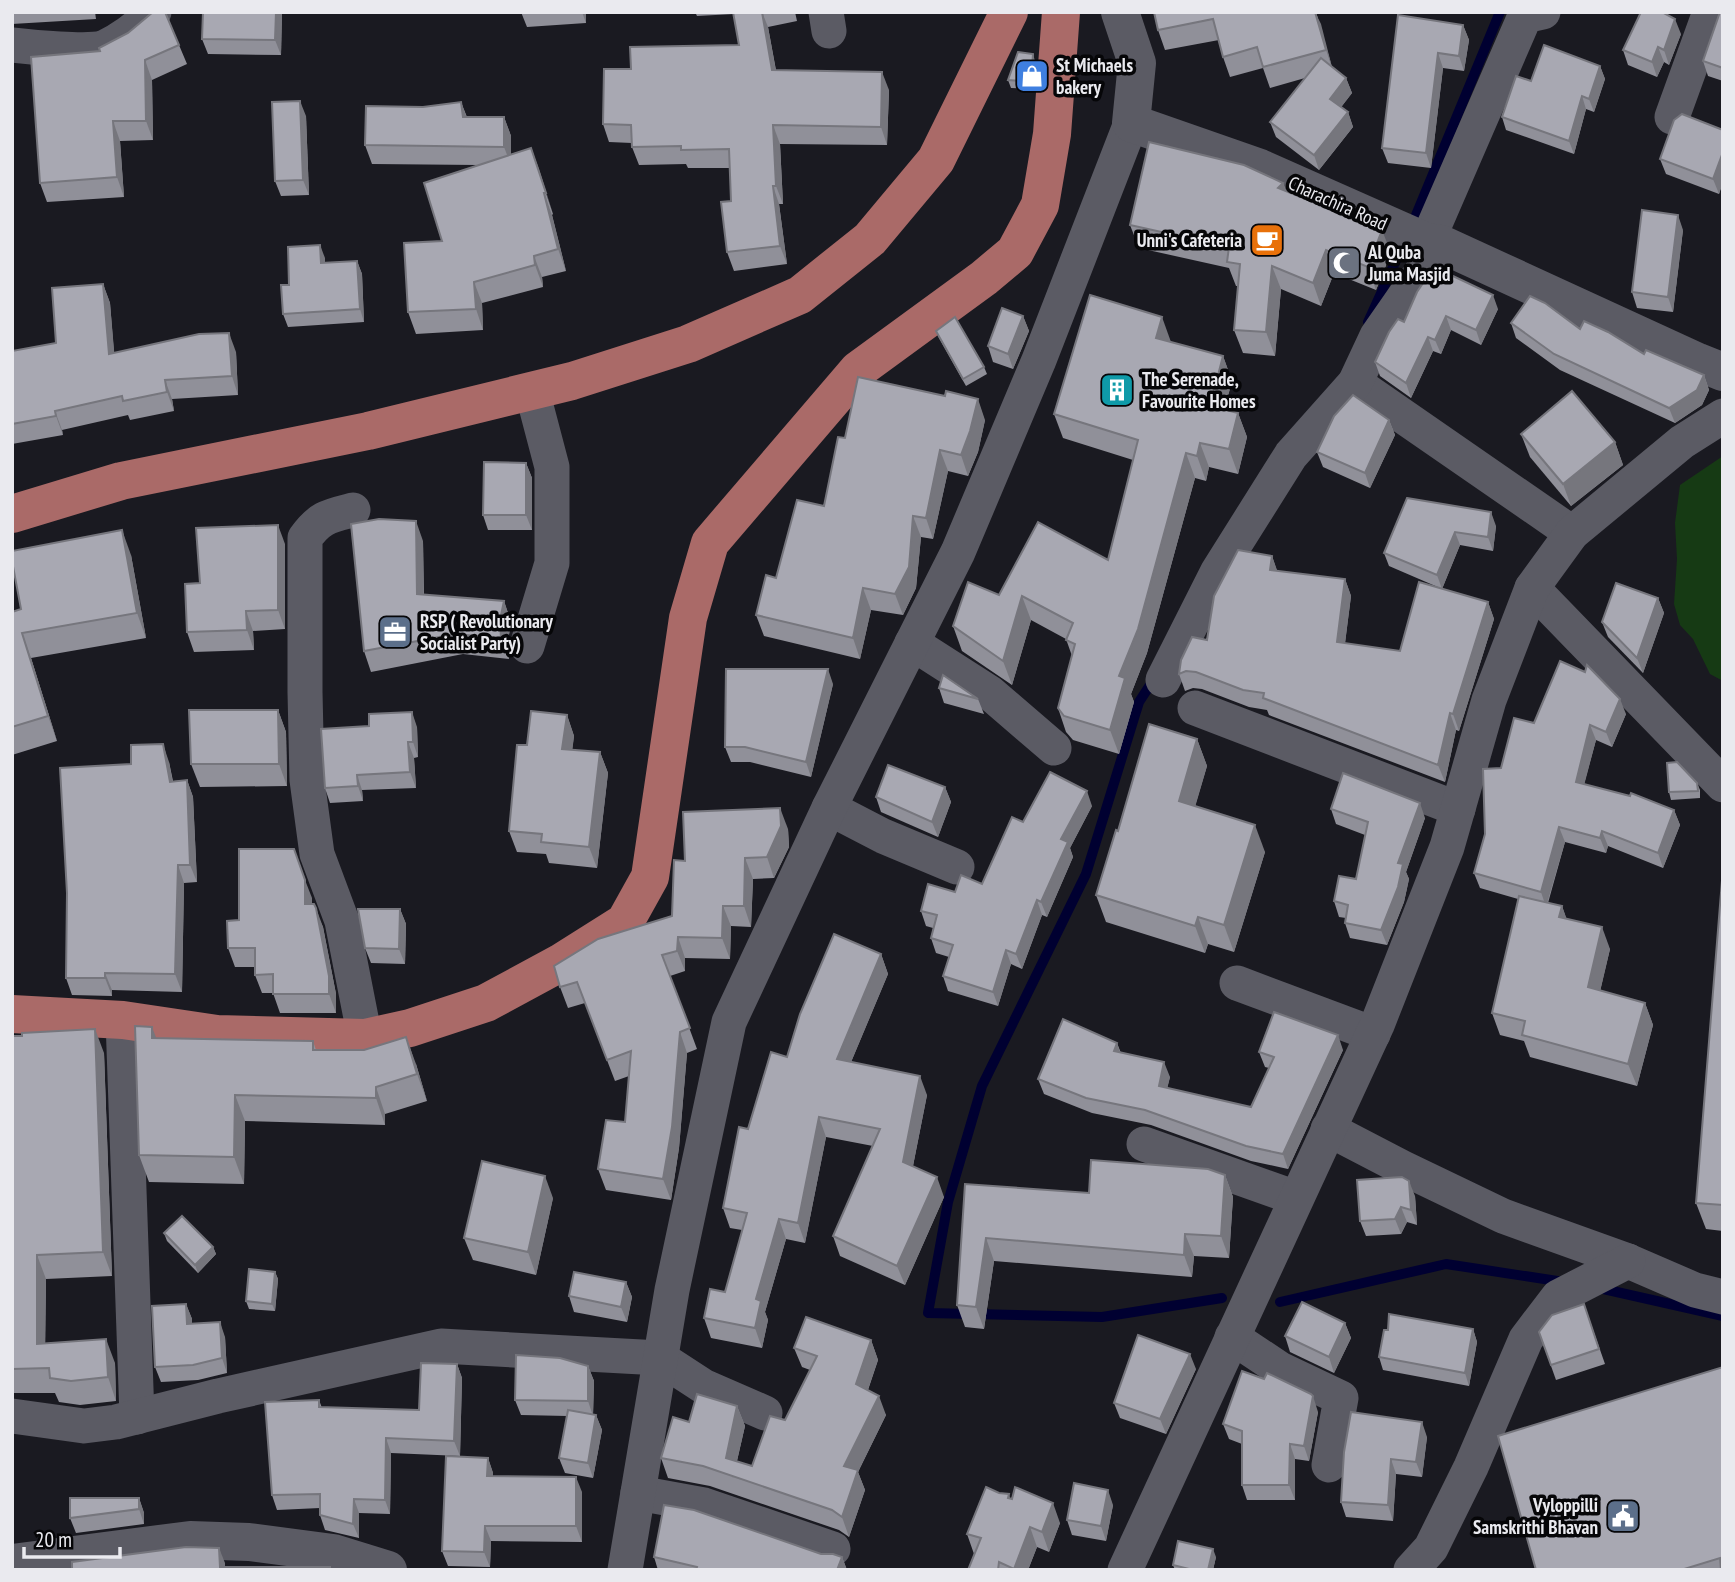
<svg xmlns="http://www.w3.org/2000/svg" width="1735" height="1582" viewBox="0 0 1735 1582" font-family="'PT Sans Narrow',sans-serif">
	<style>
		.green { fill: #163a14 }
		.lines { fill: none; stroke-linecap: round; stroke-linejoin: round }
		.stream { stroke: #000031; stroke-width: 10 }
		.minor { stroke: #5b5b64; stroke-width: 35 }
		.tertiary { stroke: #5b5b64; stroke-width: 38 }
		.primary { stroke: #aa6a68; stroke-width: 38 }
		.wall { fill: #909099 }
		.shaded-wall { fill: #76767d }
		.building { fill: #a8a8b2; stroke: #76767d; stroke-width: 2 }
		.labels { text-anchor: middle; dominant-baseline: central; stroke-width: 7; stroke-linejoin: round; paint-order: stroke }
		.poi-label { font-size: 19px; font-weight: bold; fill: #eaeaef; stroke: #060608; text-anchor: start }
		.street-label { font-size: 19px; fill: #eaeaef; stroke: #060608 }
	</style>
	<rect width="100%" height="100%" fill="#1a1a21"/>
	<path class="green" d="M 1723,456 L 1723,681 L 1710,674 L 1693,639 L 1680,625 L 1674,604 L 1677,559 L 1675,523 L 1680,485 Z"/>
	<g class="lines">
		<g class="stream">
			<path d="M 1414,220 L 1500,12"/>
			<path d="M 1368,322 L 1403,245"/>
			<path d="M 1154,679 L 1139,702 L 1086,874 L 982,1086 L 948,1202 L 928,1313 L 1102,1317 L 1222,1298"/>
			<path d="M 1599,1288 L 1723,1316"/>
			<path d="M 1280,1302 L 1446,1264 L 1564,1282"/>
		</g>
		<g class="minor">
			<path d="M 826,12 L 829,31"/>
			<path d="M 12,45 C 30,47 90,53 105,47 C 122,39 140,25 154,12"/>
			<path d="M 1672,117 L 1710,12"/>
			<path d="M 1427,242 L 1525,16 L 1543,12"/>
			<path d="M 1355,383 L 1572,533"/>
			<path d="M 353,510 C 329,516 320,517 305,538 L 305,692 L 307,780 L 317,854 L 342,921 L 365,1038"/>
			<path d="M 1532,588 L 1723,785"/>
			<path d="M 912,643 L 990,693 L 1054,748"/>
			<path d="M 527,646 L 552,563 L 552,467 L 532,391"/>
			<path d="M 1163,680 L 1218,571 L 1291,455 L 1355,383 L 1377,336 L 1441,244"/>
			<path d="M 1195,708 L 1458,809"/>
			<path d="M 829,808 L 883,836 L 957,867"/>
			<path d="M 1237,983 L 1373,1034"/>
			<path d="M 123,1020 L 137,1417"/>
			<path d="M 1328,1129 L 1403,1168 L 1503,1216 L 1628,1261 L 1695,1290 L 1723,1297"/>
			<path d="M 1144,1144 L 1296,1198"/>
			<path d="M 1232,1337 L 1280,1369 L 1341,1398 L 1329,1465"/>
			<path d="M 12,1416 L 84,1426 L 116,1422 L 218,1396 L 441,1346 L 660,1358 L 703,1386 L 765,1413"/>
			<path d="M 638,1493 L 704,1505 L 833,1549"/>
			<path d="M 625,1570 L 672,1290 L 729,1022 L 829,808 L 958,552 L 1039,360 L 1131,123"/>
			<path d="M 1125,1570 L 1377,1025 L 1447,847 L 1489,700 L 1532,588 L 1572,533 L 1682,442 L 1723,416"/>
			<path d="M 1411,1570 L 1431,1548 L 1471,1467 L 1526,1339 L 1558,1297 L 1628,1261"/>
		</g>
		<g class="tertiary">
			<path d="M 1120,12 L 1137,63 L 1131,123 L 1260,168 L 1427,242 L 1441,244 L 1698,362 L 1723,372"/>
			<path d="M 12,1563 L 190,1540 L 249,1542 L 333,1553 L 388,1570"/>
		</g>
		<g class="primary">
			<path d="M 12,514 L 121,481 L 368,431 L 572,381 L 688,344 L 800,295 L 870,239 L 936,160 L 1009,12"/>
			<path d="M 12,1014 L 123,1020 L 217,1034 L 365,1038 L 410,1028 L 486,1003 L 560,963 L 625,922 L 650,877 L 688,618 L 710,543 L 858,370 L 984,278 L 1015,252 L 1040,205 L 1052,134 L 1061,12"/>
		</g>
	</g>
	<g class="wall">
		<path d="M 12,12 L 95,12 L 96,19 L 12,24 Z"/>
		<path d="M 203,12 L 282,12 L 281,55 L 208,54 L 202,39 Z"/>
		<path d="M 521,12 L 586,12 L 586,23 L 527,27 Z"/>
		<path d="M 695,12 L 795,12 L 797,21 L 768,27 L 776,70 L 889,90 L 887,145 L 780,144 L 783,204 L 779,204 L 787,264 L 734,271 L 727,252 L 731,201 L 730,168 L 688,168 L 686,164 L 639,165 L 632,147 L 632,143 L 609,142 L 603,124 L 631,69 L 739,45 L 734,14 L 697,16 Z"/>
		<path d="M 1154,12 L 1316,12 L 1332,67 L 1346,78 L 1352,93 L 1341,107 L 1348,112 L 1353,127 L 1319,170 L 1276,137 L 1270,122 L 1305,78 L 1270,88 L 1263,68 L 1230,77 L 1223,57 L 1219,40 L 1165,50 L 1158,30 Z"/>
		<path d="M 1723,12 L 1723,81 L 1708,76 L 1703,61 Z"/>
		<path d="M 1398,15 L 1463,25 L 1469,40 L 1464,71 L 1443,68 L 1431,168 L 1388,163 L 1382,148 Z"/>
		<path d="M 1681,34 L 1669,65 L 1664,62 L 1657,77 L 1628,65 L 1623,50 Z"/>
		<path d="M 179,45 L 187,64 L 152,80 L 153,140 L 120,141 L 124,197 L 47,202 L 40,183 L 100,51 Z"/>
		<path d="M 1035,61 L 1033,89 L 1011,88 L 1008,80 Z"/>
		<path d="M 1600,66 L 1605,79 L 1594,112 L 1586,109 L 1574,154 L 1506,130 L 1502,117 L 1531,81 Z"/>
		<path d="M 461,102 L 467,117 L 504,117 L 511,136 L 511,154 L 531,148 L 553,214 L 552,215 L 566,271 L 542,277 L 543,287 L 482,303 L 483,330 L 416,334 L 408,312 L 478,165 L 372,164 L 365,145 L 423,107 Z"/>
		<path d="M 306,116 L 309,195 L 281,196 L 275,181 Z"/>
		<path d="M 1723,130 L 1723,182 L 1719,194 L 1666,174 L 1660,159 Z"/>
		<path d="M 1283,183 L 1286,191 L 1391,253 L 1376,290 L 1334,273 L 1321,306 L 1281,289 L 1275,356 L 1243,353 L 1234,330 L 1238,286 L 1236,286 L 1229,268 L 1139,248 L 1130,225 Z"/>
		<path d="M 1683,230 L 1673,312 L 1637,308 L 1632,292 Z"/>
		<path d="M 325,258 L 325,263 L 357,261 L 362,274 L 364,322 L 288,327 L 283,314 L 289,285 Z"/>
		<path d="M 103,284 L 110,303 L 114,353 L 236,352 L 238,395 L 172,399 L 174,411 L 130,420 L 128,415 L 62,430 L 63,435 L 12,444 L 12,351 L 56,343 Z"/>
		<path d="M 1498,309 L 1481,345 L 1451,330 L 1441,354 L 1433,351 L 1411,398 L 1380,376 L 1375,362 L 1404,322 Z"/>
		<path d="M 1023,316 L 1029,331 L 1013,369 L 993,362 L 988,346 Z"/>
		<path d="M 1511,323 L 1580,329 L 1644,354 L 1704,375 L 1709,390 L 1702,405 L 1675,423 L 1560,370 L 1516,338 Z"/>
		<path d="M 936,331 L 984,367 L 987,374 L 966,386 L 939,338 Z"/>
		<path d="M 1171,342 L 1223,356 L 1232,381 L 1224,410 L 1238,413 L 1247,437 L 1238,474 L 1209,467 L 1206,481 L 1195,478 L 1147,653 L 1131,694 L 1134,702 L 1119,754 L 1073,740 L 1066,732 L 1058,708 L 1072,656 L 1066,639 L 1031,620 L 1012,685 L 962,651 L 953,626 L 999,595 L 1108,560 L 1133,460 L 1063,438 L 1054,414 Z"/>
		<path d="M 985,420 L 978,452 L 968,476 L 948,471 L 933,539 L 921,537 L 916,588 L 903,615 L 871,610 L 860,659 L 764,636 L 756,615 L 776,578 L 824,506 L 845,438 Z"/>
		<path d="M 1389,420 L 1395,435 L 1370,488 L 1323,467 L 1317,452 Z"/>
		<path d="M 1521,434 L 1615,442 L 1623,465 L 1571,506 L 1530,457 Z"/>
		<path d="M 526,463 L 532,478 L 532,530 L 488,530 L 483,515 Z"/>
		<path d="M 1407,498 L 1496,526 L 1493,551 L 1460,545 L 1442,589 L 1488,602 L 1494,619 L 1459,731 L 1456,730 L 1445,782 L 1269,715 L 1267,710 L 1249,707 L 1202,689 L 1193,688 L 1185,691 L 1179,674 L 1272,556 L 1277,571 L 1345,579 L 1351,596 L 1345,643 L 1400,651 L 1440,588 L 1389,566 L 1384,553 Z"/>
		<path d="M 423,541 L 424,595 L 504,601 L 511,622 L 508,641 L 509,659 L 463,654 L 371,672 L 364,651 Z"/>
		<path d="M 285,544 L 285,629 L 253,631 L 254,650 L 194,652 L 187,632 L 200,583 Z"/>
		<path d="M 131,555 L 146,638 L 31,658 L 57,741 L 12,755 L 12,612 L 21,609 Z"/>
		<path d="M 1658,598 L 1664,613 L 1643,673 L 1608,637 L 1602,622 Z"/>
		<path d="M 833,684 L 811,777 L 750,762 L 731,762 L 725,747 Z"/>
		<path d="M 939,688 L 978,699 L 984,714 L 944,703 Z"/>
		<path d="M 278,710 L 286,732 L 287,786 L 200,787 L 191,764 Z"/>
		<path d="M 1626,714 L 1612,747 L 1596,740 L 1584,784 L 1674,810 L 1680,825 L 1663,868 L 1608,846 L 1606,853 L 1565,842 L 1548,903 L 1562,906 L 1566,918 L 1610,949 L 1600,991 L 1645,1003 L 1653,1025 L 1637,1086 L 1530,1057 L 1524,1041 L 1500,1035 L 1492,1013 L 1518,899 L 1480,888 L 1474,873 L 1485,834 L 1501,768 L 1534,723 Z"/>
		<path d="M 567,715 L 574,736 L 572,750 L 600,752 L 608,773 L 597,868 L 549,863 L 546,854 L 517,852 L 509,831 L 527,745 Z"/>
		<path d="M 417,727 L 418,757 L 414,758 L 416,788 L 362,790 L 363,801 L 330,803 L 325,788 Z"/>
		<path d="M 1197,739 L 1207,766 L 1195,806 L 1265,852 L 1234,952 L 1208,944 L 1205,953 L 1106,922 L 1096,895 L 1118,831 Z"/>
		<path d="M 169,762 L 173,781 L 187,780 L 193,797 L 197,882 L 184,883 L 182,992 L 112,990 L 112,996 L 72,995 L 66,978 L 131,764 Z"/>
		<path d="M 1697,783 L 1700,790 L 1700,798 L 1671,800 L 1669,792 Z"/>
		<path d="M 945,787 L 951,802 L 938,837 L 881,812 L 876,797 Z"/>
		<path d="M 1092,806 L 1070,848 L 1073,857 L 1047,917 L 1042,915 L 1022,969 L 1011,964 L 998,1006 L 948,991 L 943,976 L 949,957 L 936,953 L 931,938 L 933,928 L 926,926 L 921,911 L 955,892 L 982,884 L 1023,822 Z"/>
		<path d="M 1331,809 L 1425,818 L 1406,872 L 1409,879 L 1404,902 L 1387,945 L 1350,938 L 1345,923 L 1346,918 L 1339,917 L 1334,901 L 1356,879 L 1365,835 L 1336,824 Z"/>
		<path d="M 788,829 L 789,847 L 774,878 L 753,879 L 751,927 L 731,926 L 730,959 L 685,958 L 685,971 L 670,976 L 697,1049 L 687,1053 L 679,1148 L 671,1200 L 606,1190 L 598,1169 L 625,1122 L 629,1076 L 615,1081 L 585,1003 L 568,1008 L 560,987 L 672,916 L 685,861 Z"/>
		<path d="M 1723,868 L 1723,1231 L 1706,1229 L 1696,1203 Z"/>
		<path d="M 312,898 L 312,904 L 323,927 L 336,994 L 336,1013 L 280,1013 L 273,993 L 262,993 L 255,975 L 255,967 L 235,967 L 228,948 L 239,920 Z"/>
		<path d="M 400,909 L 406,924 L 405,964 L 371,963 L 365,948 Z"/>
		<path d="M 881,954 L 888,974 L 851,1062 L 927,1095 L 913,1166 L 944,1197 L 905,1285 L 840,1256 L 833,1236 L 873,1146 L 826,1137 L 805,1243 L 786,1239 L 765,1312 L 768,1320 L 762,1348 L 711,1338 L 704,1318 L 725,1292 L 742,1230 L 730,1228 L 723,1208 L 748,1129 L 787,1057 Z"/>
		<path d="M 12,1036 L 104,1053 L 112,1276 L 46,1279 L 45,1343 L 115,1363 L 116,1401 L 80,1405 L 59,1402 L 55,1393 L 12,1393 Z"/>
		<path d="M 157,1038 L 313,1041 L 316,1050 L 416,1064 L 427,1101 L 385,1114 L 385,1125 L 245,1121 L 244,1184 L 149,1182 L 139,1155 Z"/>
		<path d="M 1117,1043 L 1121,1053 L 1170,1077 L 1167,1088 L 1251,1107 L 1269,1068 L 1265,1067 L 1259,1052 L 1343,1050 L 1288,1169 L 1251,1161 L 1151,1125 L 1092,1113 L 1044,1094 L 1038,1079 Z"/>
		<path d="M 1225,1175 L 1233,1197 L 1229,1258 L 1194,1256 L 1192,1277 L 994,1261 L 984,1329 L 965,1327 L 957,1305 L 965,1184 L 1089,1193 Z"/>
		<path d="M 1415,1196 L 1417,1225 L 1407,1222 L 1401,1234 L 1366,1236 L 1360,1221 Z"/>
		<path d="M 553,1198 L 536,1275 L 473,1260 L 464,1238 Z"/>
		<path d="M 164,1233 L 213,1247 L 216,1254 L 198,1273 L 167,1241 Z"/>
		<path d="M 275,1272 L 278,1279 L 275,1311 L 249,1309 L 246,1301 Z"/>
		<path d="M 626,1282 L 632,1297 L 627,1322 L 574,1312 L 569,1296 Z"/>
		<path d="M 186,1304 L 192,1319 L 192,1323 L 225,1337 L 227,1373 L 198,1380 L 161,1382 L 155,1367 Z"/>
		<path d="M 1584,1304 L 1605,1364 L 1556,1380 L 1539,1332 Z"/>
		<path d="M 1345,1323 L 1351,1338 L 1334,1373 L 1290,1352 L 1285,1336 Z"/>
		<path d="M 1473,1329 L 1477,1342 L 1469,1386 L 1383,1370 L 1379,1357 L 1388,1330 Z"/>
		<path d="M 871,1340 L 878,1360 L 868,1390 L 886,1415 L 858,1472 L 865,1490 L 849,1537 L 839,1530 L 710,1486 L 668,1478 L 661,1458 L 689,1422 L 737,1406 L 745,1426 L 737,1461 L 752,1466 L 785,1420 L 810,1370 L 802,1367 L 794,1348 Z"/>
		<path d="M 457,1364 L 462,1378 L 460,1456 L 391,1453 L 390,1514 L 359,1513 L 359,1538 L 325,1530 L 320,1515 L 320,1508 L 277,1510 L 272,1495 L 319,1400 L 322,1408 L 419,1410 Z"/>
		<path d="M 588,1366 L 594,1381 L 593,1415 L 596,1415 L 602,1430 L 593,1478 L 565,1473 L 559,1458 L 567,1416 L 521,1415 L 515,1400 Z"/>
		<path d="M 1723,1367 L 1723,1570 L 1536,1570 Z"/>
		<path d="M 1196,1369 L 1166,1434 L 1120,1418 L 1114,1403 Z"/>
		<path d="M 1318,1412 L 1309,1461 L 1295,1459 L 1295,1500 L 1247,1500 L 1242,1485 L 1242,1444 L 1229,1439 L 1223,1424 Z"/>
		<path d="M 1427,1437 L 1422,1477 L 1396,1474 L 1393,1521 L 1346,1517 L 1341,1502 L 1344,1452 Z"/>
		<path d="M 488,1458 L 493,1473 L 493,1476 L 582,1492 L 582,1542 L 491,1541 L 490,1567 L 448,1566 L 442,1551 Z"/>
		<path d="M 999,1493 L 1009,1494 L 1010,1499 L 1060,1523 L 1049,1552 L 1037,1547 L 1028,1570 L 968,1570 L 974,1554 L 967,1534 Z"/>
		<path d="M 139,1498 L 144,1513 L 144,1524 L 76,1533 L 70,1518 Z"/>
		<path d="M 1113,1505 L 1106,1541 L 1072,1535 L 1067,1520 Z"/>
		<path d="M 821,1554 L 842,1557 L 847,1570 L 658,1570 L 654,1557 Z"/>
		<path d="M 1216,1557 L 1213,1570 L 1175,1570 L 1173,1565 Z"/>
	</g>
	<g class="shaded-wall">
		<path d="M 276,12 L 282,12 L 281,55 L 275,40 Z"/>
		<path d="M 582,12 L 586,12 L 586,23 Z"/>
		<path d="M 762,12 L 768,27 L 779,88 L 772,70 Z"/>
		<path d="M 1315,12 L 1321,24 L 1333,71 L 1326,50 Z"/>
		<path d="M 1675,19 L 1681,34 L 1669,65 L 1664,50 Z"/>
		<path d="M 1463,25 L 1469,40 L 1464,71 L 1459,56 Z"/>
		<path d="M 1658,47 L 1664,62 L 1657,77 L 1652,62 Z"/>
		<path d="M 1438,53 L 1443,68 L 1431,168 L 1426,153 Z"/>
		<path d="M 1033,54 L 1035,61 L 1033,89 L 1031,82 Z"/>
		<path d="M 145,60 L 152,80 L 153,140 L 146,121 Z"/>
		<path d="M 1600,66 L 1605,79 L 1594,112 L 1589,99 Z"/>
		<path d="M 882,72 L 889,90 L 887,145 L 881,127 Z"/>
		<path d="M 1346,78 L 1352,93 L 1336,114 L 1330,99 Z"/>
		<path d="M 1582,96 L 1586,109 L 1574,154 L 1569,141 Z"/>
		<path d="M 300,101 L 306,116 L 309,195 L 303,180 Z"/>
		<path d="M 461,102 L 468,121 L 463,117 Z"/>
		<path d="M 1348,112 L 1353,127 L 1319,170 L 1314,155 Z"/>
		<path d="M 504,117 L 511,136 L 511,165 L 504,147 Z"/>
		<path d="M 113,121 L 120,141 L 124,197 L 117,177 Z"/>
		<path d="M 773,125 L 780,144 L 783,204 L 776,186 Z"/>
		<path d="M 531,148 L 539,169 L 553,214 Z"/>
		<path d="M 1723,152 L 1723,182 L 1719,194 L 1713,179 Z"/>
		<path d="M 1283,183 L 1291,206 L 1278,188 Z"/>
		<path d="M 773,186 L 779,204 L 787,264 L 780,246 Z"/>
		<path d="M 544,193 L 552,215 L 566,271 L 558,249 Z"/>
		<path d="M 1678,215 L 1683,230 L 1673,312 L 1668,297 Z"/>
		<path d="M 1382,230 L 1391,253 L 1376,290 L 1368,267 Z"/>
		<path d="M 320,245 L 325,258 L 325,276 L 321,263 Z"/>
		<path d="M 1326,250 L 1334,273 L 1321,306 L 1313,283 Z"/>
		<path d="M 534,256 L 542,277 L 543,287 L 535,265 Z"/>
		<path d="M 357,261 L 362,274 L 364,322 L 360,309 Z"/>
		<path d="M 1272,266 L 1281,289 L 1275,356 L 1266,332 Z"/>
		<path d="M 474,282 L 482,303 L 483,330 L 476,309 Z"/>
		<path d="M 103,284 L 110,303 L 116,373 L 109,354 Z"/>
		<path d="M 1493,295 L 1498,309 L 1481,345 L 1476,330 Z"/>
		<path d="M 1023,316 L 1029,331 L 1013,369 L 1008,354 Z"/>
		<path d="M 1446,316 L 1451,330 L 1441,354 L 1435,340 Z"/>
		<path d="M 1162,317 L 1171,342 L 1156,338 Z"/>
		<path d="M 229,333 L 236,352 L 238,395 L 232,376 Z"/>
		<path d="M 1428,337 L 1433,351 L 1411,398 L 1406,383 Z"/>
		<path d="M 1223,356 L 1232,381 L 1219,431 L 1210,406 Z"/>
		<path d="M 1704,375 L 1709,390 L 1702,405 L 1675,423 L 1669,408 Z"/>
		<path d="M 165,380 L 172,399 L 174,411 L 167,392 Z"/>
		<path d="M 978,399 L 985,420 L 978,452 L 968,476 L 961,455 Z"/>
		<path d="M 55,411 L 62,430 L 63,435 L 56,416 Z"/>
		<path d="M 1238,413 L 1247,437 L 1238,474 L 1229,449 Z"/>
		<path d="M 1389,420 L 1395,435 L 1370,488 L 1365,473 Z"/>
		<path d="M 1615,442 L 1623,465 L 1571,506 L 1563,484 Z"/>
		<path d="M 1200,443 L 1209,467 L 1206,481 L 1197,456 Z"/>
		<path d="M 940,450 L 948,471 L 933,539 L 926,518 Z"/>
		<path d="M 1186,453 L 1195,478 L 1147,653 L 1131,694 L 1134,702 L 1119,754 L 1110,730 L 1119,676 Z"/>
		<path d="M 526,463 L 532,478 L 532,530 L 526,515 Z"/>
		<path d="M 1491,512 L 1496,526 L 1493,551 L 1488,537 Z"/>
		<path d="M 913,516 L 921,537 L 916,588 L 903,615 L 895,594 Z"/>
		<path d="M 416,521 L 423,541 L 424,615 L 417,594 Z"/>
		<path d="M 278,525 L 285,544 L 285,629 L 278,610 Z"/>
		<path d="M 122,530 L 131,555 L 146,638 L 137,613 Z"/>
		<path d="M 1455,532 L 1460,545 L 1442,589 L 1437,575 Z"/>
		<path d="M 1272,556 L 1278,573 L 1270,570 Z"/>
		<path d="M 1345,579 L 1351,596 L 1343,659 L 1337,642 Z"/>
		<path d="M 863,588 L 871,610 L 860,659 L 853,638 Z"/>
		<path d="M 1022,596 L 1031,620 L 1012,685 L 1003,661 Z"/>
		<path d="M 1658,598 L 1664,613 L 1643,673 L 1637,658 Z"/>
		<path d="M 504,601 L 511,622 L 508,641 L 509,659 L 501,638 L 500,620 Z"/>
		<path d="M 1488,602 L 1494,619 L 1459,731 L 1453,714 Z"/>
		<path d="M 246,611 L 253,631 L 254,650 L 247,630 Z"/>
		<path d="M 22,633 L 31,658 L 57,741 L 48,716 Z"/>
		<path d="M 828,669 L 833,684 L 811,777 L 806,762 Z"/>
		<path d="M 1620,699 L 1626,714 L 1612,747 L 1606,732 Z"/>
		<path d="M 278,710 L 286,732 L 287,786 L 279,764 Z"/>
		<path d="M 412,712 L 417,727 L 418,757 L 413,742 Z"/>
		<path d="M 1450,713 L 1456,730 L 1445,782 L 1438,765 Z"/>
		<path d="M 567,715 L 574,736 L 570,770 L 562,749 Z"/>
		<path d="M 1590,725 L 1596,740 L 1581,797 L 1576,782 Z"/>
		<path d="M 1197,739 L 1207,766 L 1189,828 L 1179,801 Z"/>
		<path d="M 408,742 L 414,758 L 416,788 L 410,772 Z"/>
		<path d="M 163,744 L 169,762 L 176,799 L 170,782 Z"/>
		<path d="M 600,752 L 608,773 L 597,868 L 589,847 Z"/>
		<path d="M 357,775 L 362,790 L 363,801 L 358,786 Z"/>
		<path d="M 187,780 L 193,797 L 197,882 L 190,865 Z"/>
		<path d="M 945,787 L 951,802 L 938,837 L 932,822 Z"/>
		<path d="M 1087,791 L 1092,806 L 1070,848 L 1073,857 L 1047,917 L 1041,902 L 1061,839 Z"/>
		<path d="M 1420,803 L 1425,818 L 1406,872 L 1409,879 L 1404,902 L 1387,945 L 1381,930 L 1398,863 Z"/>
		<path d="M 780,808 L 788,829 L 789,847 L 774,878 L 767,857 Z"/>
		<path d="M 1674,810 L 1680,825 L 1663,868 L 1658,853 Z"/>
		<path d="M 1255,825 L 1265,852 L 1234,952 L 1224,925 Z"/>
		<path d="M 1559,827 L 1565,842 L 1546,907 L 1541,892 Z"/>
		<path d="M 1602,831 L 1608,846 L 1606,853 L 1600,838 Z"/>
		<path d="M 745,858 L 753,879 L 751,927 L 744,906 Z"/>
		<path d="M 178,865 L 184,883 L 182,992 L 175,974 Z"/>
		<path d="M 305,880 L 312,898 L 312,923 L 305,904 Z"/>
		<path d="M 1037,900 L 1042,915 L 1022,969 L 1016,954 Z"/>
		<path d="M 723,906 L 731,926 L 730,959 L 722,938 Z"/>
		<path d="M 1562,906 L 1570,928 L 1559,917 Z"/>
		<path d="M 316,908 L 323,927 L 336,994 L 336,1013 L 329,994 Z"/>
		<path d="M 400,909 L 406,924 L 405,964 L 399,949 Z"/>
		<path d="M 1198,917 L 1208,944 L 1205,953 L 1195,926 Z"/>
		<path d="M 1602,927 L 1610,949 L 1596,1009 L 1588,987 Z"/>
		<path d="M 678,937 L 685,958 L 685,971 L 677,951 Z"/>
		<path d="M 1006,950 L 1011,964 L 998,1006 L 993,992 Z"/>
		<path d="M 881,954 L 888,974 L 844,1079 L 837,1059 Z"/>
		<path d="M 105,973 L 112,990 L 112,996 L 105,978 Z"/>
		<path d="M 1645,1003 L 1653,1025 L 1637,1086 L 1628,1064 Z"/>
		<path d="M 152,1027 L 162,1053 L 152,1038 Z"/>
		<path d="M 95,1029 L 104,1053 L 112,1276 L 103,1252 Z"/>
		<path d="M 680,1032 L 687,1053 L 679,1148 L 671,1200 L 663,1179 Z"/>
		<path d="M 1338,1035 L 1343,1050 L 1288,1169 L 1283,1154 Z"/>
		<path d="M 406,1037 L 416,1064 L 427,1101 L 417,1074 Z"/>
		<path d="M 1117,1043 L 1122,1058 L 1114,1051 Z"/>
		<path d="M 1164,1062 L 1170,1077 L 1164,1102 L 1159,1086 Z"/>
		<path d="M 920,1076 L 927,1095 L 910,1181 L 903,1162 Z"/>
		<path d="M 376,1087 L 385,1114 L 385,1125 L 376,1098 Z"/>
		<path d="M 235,1095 L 245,1121 L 244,1184 L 234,1157 Z"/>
		<path d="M 819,1117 L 826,1137 L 805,1243 L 798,1223 Z"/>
		<path d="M 1225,1175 L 1233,1197 L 1229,1258 L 1221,1236 Z"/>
		<path d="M 545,1176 L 553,1198 L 536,1275 L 528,1252 Z"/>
		<path d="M 937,1177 L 944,1197 L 905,1285 L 897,1266 Z"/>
		<path d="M 1409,1181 L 1415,1196 L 1417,1225 L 1411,1210 Z"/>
		<path d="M 1401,1207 L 1407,1222 L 1401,1234 L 1395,1219 Z"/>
		<path d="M 779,1219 L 786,1239 L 765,1312 L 768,1320 L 762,1348 L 755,1328 L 756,1299 Z"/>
		<path d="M 1185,1234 L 1194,1256 L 1192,1277 L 1184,1255 Z"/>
		<path d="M 986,1238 L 994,1261 L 984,1329 L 976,1307 Z"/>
		<path d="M 213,1247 L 216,1254 L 198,1273 L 195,1265 Z"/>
		<path d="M 37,1255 L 46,1279 L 45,1368 L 37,1344 Z"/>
		<path d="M 275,1272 L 278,1279 L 275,1311 L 272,1304 Z"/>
		<path d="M 626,1282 L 632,1297 L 627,1322 L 621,1307 Z"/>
		<path d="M 186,1304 L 192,1319 L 192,1339 L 187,1324 Z"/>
		<path d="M 220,1322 L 225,1337 L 227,1373 L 222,1358 Z"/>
		<path d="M 1345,1323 L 1351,1338 L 1334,1373 L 1329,1357 Z"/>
		<path d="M 1473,1329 L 1477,1342 L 1469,1386 L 1465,1373 Z"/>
		<path d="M 106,1339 L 115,1363 L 116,1401 L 108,1377 Z"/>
		<path d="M 871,1340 L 878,1360 L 863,1404 L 856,1384 Z"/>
		<path d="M 1190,1354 L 1196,1369 L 1166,1434 L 1160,1419 Z"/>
		<path d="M 457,1364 L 462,1378 L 460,1456 L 454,1441 Z"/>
		<path d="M 588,1366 L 594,1381 L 593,1416 L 588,1401 Z"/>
		<path d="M 879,1396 L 886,1415 L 858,1472 L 865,1490 L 849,1537 L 842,1517 L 844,1466 Z"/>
		<path d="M 1313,1396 L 1318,1412 L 1309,1461 L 1304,1446 Z"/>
		<path d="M 737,1406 L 745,1426 L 733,1478 L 726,1458 Z"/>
		<path d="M 596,1415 L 602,1430 L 593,1478 L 588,1463 Z"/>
		<path d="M 1422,1422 L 1427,1437 L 1422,1477 L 1416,1462 Z"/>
		<path d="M 386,1438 L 391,1453 L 390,1514 L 385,1500 Z"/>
		<path d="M 1290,1444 L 1295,1459 L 1295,1500 L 1289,1485 Z"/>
		<path d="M 488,1458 L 493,1473 L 493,1491 L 487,1476 Z"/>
		<path d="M 1391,1459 L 1396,1474 L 1393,1521 L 1388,1505 Z"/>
		<path d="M 576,1477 L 582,1492 L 582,1542 L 576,1526 Z"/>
		<path d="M 1108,1490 L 1113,1505 L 1106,1541 L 1101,1526 Z"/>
		<path d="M 139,1498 L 144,1513 L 144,1524 L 139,1509 Z"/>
		<path d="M 354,1499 L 359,1513 L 359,1538 L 353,1524 Z"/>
		<path d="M 1053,1503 L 1060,1523 L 1049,1552 L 1042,1532 Z"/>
		<path d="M 485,1526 L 491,1541 L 490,1567 L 484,1552 Z"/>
		<path d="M 1030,1527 L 1037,1547 L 1028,1570 L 1014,1570 Z"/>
		<path d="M 219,1548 L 225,1563 L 225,1570 L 220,1567 Z"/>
		<path d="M 1213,1549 L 1216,1557 L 1213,1570 L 1208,1570 Z"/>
		<path d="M 842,1557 L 847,1570 L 837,1570 Z"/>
	</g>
	<g class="building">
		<path d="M 153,12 L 165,12 L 179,45 L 145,60 L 146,121 L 113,121 L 117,177 L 40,183 L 31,57 L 100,51 L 99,48 L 128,33 Z"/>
		<path d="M 203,12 L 276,12 L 275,40 L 202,39 Z"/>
		<path d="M 733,12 L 762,12 L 772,70 L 882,72 L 881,127 L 773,125 L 776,186 L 773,186 L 780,246 L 727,252 L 721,202 L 731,201 L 729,149 L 681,150 L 681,146 L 632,147 L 631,125 L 603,124 L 604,69 L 631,69 L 630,47 L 739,45 Z"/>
		<path d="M 1154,12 L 1315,12 L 1326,50 L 1263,67 L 1257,47 L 1223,57 L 1213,19 L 1158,30 Z"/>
		<path d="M 1641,12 L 1662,12 L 1675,19 L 1664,50 L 1658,47 L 1652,62 L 1623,50 Z"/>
		<path d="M 1720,12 L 1723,12 L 1723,68 L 1703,61 Z"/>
		<path d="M 1398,15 L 1463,25 L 1459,56 L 1438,53 L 1426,153 L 1382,148 Z"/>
		<path d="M 1544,45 L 1600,66 L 1589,99 L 1582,96 L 1569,141 L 1502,117 L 1516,76 L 1531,81 Z"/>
		<path d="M 1018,52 L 1033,54 L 1031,82 L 1008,80 Z"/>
		<path d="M 1321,58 L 1346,78 L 1330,99 L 1348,112 L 1314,155 L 1270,122 Z"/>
		<path d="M 300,101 L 303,180 L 275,181 L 272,102 Z"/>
		<path d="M 461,102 L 463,117 L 504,117 L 504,147 L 365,145 L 366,106 L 423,107 Z"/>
		<path d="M 1682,114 L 1723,130 L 1723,152 L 1713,179 L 1660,159 L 1674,120 Z"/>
		<path d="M 1149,142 L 1244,165 L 1283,183 L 1278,188 L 1382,230 L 1368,267 L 1326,250 L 1313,283 L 1272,266 L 1266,332 L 1234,330 L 1240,264 L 1227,262 L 1229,247 L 1130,225 Z"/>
		<path d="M 531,148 L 546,193 L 544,193 L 558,249 L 534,256 L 535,265 L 474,282 L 476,309 L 408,312 L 404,243 L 442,241 L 424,183 Z"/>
		<path d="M 1642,210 L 1678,215 L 1668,297 L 1632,292 Z"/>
		<path d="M 320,245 L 321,263 L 357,261 L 360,309 L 283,314 L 281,285 L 289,285 L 288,247 Z"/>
		<path d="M 1434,267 L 1493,295 L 1476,330 L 1446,316 L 1435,340 L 1428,337 L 1406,383 L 1375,362 L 1389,332 L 1398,319 L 1404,322 L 1417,292 Z"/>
		<path d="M 103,284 L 109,354 L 199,334 L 229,333 L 232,376 L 165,380 L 167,392 L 123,401 L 122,396 L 55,411 L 56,416 L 12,424 L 12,351 L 56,343 L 52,288 Z"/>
		<path d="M 1090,295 L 1162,317 L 1156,338 L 1223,356 L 1210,406 L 1238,413 L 1229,449 L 1200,443 L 1197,456 L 1186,453 L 1138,629 L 1119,676 L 1125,678 L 1110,730 L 1064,716 L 1058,708 L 1075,644 L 1066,640 L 1073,623 L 1022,596 L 1003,661 L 953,626 L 968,582 L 999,595 L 1038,522 L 1108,560 L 1138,440 L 1054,414 Z"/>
		<path d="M 1530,296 L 1545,303 L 1580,329 L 1584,321 L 1608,332 L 1644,354 L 1646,350 L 1704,375 L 1697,390 L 1669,408 L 1554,354 L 1511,323 Z"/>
		<path d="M 1002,308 L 1023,316 L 1008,354 L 988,346 Z"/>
		<path d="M 955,317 L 984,367 L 963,379 L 936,331 Z"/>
		<path d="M 858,377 L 945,396 L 946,391 L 978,399 L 970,431 L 961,455 L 940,450 L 926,518 L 913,516 L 909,567 L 895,594 L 863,588 L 853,638 L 756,615 L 766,575 L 776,578 L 797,500 L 824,506 L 838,437 L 845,438 Z"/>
		<path d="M 1572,391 L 1615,442 L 1563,484 L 1521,434 Z"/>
		<path d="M 1353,395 L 1389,420 L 1365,473 L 1317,452 L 1334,416 Z"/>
		<path d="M 484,462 L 526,463 L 526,515 L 483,515 Z"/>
		<path d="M 1407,498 L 1491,512 L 1488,537 L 1455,532 L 1437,575 L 1384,553 Z"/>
		<path d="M 379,519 L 416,521 L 417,594 L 504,601 L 500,620 L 501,638 L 455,634 L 364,651 L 351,524 Z"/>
		<path d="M 278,525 L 278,610 L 246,611 L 247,630 L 187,632 L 185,584 L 200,583 L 196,528 Z"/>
		<path d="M 122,530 L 137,613 L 22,633 L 48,716 L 12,727 L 12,612 L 21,609 L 12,561 L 12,551 Z"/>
		<path d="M 1238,550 L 1272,556 L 1270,570 L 1345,579 L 1337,642 L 1400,651 L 1419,582 L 1488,602 L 1453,714 L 1450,713 L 1438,765 L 1263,698 L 1264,693 L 1243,690 L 1196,672 L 1186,671 L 1179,674 L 1181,660 L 1192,637 L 1207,640 L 1214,596 Z"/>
		<path d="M 1616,583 L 1658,598 L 1637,658 L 1602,622 Z"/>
		<path d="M 1560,661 L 1585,672 L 1587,665 L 1620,699 L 1606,732 L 1590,725 L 1576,782 L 1630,796 L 1631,793 L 1674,810 L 1658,853 L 1602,831 L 1600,838 L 1559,827 L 1541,892 L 1474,873 L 1485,834 L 1483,769 L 1501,768 L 1514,718 L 1534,723 Z"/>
		<path d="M 726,669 L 828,669 L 806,762 L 745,747 L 725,747 Z"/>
		<path d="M 943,675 L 978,699 L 939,688 Z"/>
		<path d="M 189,710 L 278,710 L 279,764 L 191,764 Z"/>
		<path d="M 531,711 L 567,715 L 562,749 L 600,752 L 589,847 L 541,842 L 542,834 L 509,831 L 517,745 L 527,745 Z"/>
		<path d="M 412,712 L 413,742 L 408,742 L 410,772 L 357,775 L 358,786 L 325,788 L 321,729 L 369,726 L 369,714 Z"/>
		<path d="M 1149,724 L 1197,739 L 1179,801 L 1255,825 L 1224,925 L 1198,917 L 1195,926 L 1096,895 L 1116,830 L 1118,831 Z"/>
		<path d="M 163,744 L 170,782 L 187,780 L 190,865 L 178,865 L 175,974 L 105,973 L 105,978 L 66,978 L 67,893 L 60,768 L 131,764 L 131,745 Z"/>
		<path d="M 1677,762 L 1697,783 L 1698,791 L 1669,792 L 1667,763 Z"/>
		<path d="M 888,765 L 945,787 L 932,822 L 876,797 Z"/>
		<path d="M 1050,772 L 1087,791 L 1061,839 L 1068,842 L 1041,902 L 1037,900 L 1016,954 L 1006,950 L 993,992 L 943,976 L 953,945 L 931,938 L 937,915 L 921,911 L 928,884 L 955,892 L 961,875 L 982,884 L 1012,817 L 1023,822 Z"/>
		<path d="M 1343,773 L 1420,803 L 1398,863 L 1403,864 L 1398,887 L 1381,930 L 1345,923 L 1348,905 L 1334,901 L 1339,876 L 1356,879 L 1368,822 L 1331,809 Z"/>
		<path d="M 780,808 L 781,826 L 767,857 L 745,858 L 744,906 L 723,906 L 722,938 L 678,937 L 677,951 L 662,955 L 690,1028 L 680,1032 L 672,1127 L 663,1179 L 598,1169 L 606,1120 L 625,1122 L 631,1051 L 607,1060 L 577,982 L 560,987 L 554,966 L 598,939 L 672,916 L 674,860 L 685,861 L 683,812 Z"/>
		<path d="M 239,849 L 294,849 L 305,880 L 305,904 L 314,904 L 316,908 L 329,976 L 329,994 L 273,994 L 273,974 L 255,975 L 255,948 L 228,948 L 227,921 L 239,920 Z"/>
		<path d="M 1723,868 L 1723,1205 L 1696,1203 Z"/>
		<path d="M 1519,896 L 1562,906 L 1559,917 L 1602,927 L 1588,987 L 1645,1003 L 1628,1064 L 1522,1035 L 1525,1021 L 1492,1013 Z"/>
		<path d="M 358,909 L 400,909 L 399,949 L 365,948 Z"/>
		<path d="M 834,934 L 881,954 L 837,1059 L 920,1076 L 903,1162 L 937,1177 L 897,1266 L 833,1236 L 880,1129 L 819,1117 L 798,1223 L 779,1219 L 756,1299 L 761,1301 L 755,1328 L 704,1318 L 710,1289 L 725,1292 L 747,1213 L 723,1208 L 739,1127 L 748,1129 L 771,1052 L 787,1057 L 800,1014 Z"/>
		<path d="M 1274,1012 L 1338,1035 L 1283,1154 L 1246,1146 L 1145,1110 L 1086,1098 L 1038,1079 L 1063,1019 L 1117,1043 L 1114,1051 L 1164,1062 L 1159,1086 L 1251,1107 L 1274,1057 L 1259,1052 Z"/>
		<path d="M 135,1026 L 152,1027 L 152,1038 L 313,1041 L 313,1050 L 364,1050 L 406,1037 L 417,1074 L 376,1087 L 376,1098 L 235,1095 L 234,1157 L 139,1155 Z"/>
		<path d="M 95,1029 L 103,1252 L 37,1255 L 37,1344 L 106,1339 L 108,1377 L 71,1381 L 50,1378 L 49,1368 L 12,1369 L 12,1036 L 22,1036 L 22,1033 Z"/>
		<path d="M 1091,1160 L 1208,1169 L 1225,1175 L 1221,1236 L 1185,1234 L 1184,1255 L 986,1238 L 976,1307 L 957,1305 L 965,1184 L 1089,1193 Z"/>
		<path d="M 482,1161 L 545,1176 L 528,1252 L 464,1238 Z"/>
		<path d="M 1402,1177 L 1409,1181 L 1411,1210 L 1401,1207 L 1395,1219 L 1360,1221 L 1357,1180 Z"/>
		<path d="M 182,1216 L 213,1247 L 195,1265 L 164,1233 Z"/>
		<path d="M 249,1269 L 275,1272 L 272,1304 L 246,1301 Z"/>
		<path d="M 574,1272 L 626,1282 L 621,1307 L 569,1296 Z"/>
		<path d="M 1302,1302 L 1345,1323 L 1329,1357 L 1285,1336 Z"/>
		<path d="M 186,1304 L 187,1324 L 220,1322 L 222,1358 L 193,1365 L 155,1367 L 152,1306 Z"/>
		<path d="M 1584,1304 L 1599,1349 L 1551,1365 L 1539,1332 L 1552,1315 Z"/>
		<path d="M 1389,1314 L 1473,1329 L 1465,1373 L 1379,1357 L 1384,1330 L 1388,1330 Z"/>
		<path d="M 806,1317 L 871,1340 L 856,1384 L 879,1396 L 844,1466 L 858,1470 L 842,1517 L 832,1510 L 703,1466 L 661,1458 L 673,1417 L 689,1422 L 697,1394 L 737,1406 L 726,1458 L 752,1466 L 770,1416 L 785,1420 L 817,1356 L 794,1348 Z"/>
		<path d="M 1138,1335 L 1190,1354 L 1160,1419 L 1114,1403 Z"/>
		<path d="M 516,1355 L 560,1358 L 588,1366 L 588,1401 L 515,1400 Z"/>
		<path d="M 421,1363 L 457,1364 L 454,1441 L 386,1438 L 385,1500 L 354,1499 L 353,1524 L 320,1515 L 320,1494 L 272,1495 L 265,1402 L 319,1400 L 319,1407 L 419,1410 Z"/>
		<path d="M 1723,1367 L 1723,1570 L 1721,1570 L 1720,1558 L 1681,1570 L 1536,1570 L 1498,1436 Z"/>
		<path d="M 1242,1371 L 1264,1379 L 1267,1373 L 1311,1394 L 1313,1396 L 1304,1446 L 1290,1444 L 1289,1485 L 1242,1485 L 1242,1431 L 1223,1424 Z"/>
		<path d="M 568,1410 L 596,1415 L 588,1463 L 559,1458 Z"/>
		<path d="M 1351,1412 L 1422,1422 L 1416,1462 L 1391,1459 L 1388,1505 L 1341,1502 L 1344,1452 Z"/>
		<path d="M 446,1456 L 488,1458 L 487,1476 L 576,1477 L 576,1526 L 485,1526 L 484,1552 L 442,1551 Z"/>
		<path d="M 1074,1483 L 1108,1490 L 1101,1526 L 1067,1520 Z"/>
		<path d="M 986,1487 L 999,1493 L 1009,1494 L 1008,1498 L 1012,1499 L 1015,1487 L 1053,1503 L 1042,1532 L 1030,1527 L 1014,1569 L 999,1562 L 998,1570 L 968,1570 L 981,1538 L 967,1534 Z"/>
		<path d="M 70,1498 L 139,1498 L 139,1509 L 70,1518 Z"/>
		<path d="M 664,1505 L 694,1510 L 821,1554 L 833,1554 L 842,1557 L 837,1570 L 696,1570 L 697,1567 L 654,1557 Z"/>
		<path d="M 1178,1541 L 1213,1549 L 1208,1570 L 1193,1570 L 1173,1565 Z"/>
		<path d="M 186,1547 L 219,1548 L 220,1567 L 330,1567 L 330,1570 L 72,1570 L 72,1562 Z"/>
	</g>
	<defs>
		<g id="shop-square" transform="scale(1.75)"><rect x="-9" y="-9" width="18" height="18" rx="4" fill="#3f7fe0" stroke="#060608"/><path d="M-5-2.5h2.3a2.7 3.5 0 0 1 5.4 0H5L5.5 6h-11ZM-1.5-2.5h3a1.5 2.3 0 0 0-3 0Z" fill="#fff"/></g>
		<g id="cafe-square" transform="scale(1.75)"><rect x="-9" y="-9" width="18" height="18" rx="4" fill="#e8710a" stroke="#060608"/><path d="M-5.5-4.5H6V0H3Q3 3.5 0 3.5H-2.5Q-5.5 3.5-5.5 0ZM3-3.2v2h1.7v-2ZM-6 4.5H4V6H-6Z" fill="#fff"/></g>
		<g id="mosque-square" transform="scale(1.75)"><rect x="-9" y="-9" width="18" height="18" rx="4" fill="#6b7280" stroke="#060608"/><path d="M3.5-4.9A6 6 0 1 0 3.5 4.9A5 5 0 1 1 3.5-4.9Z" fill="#fff"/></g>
		<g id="building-square" transform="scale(1.75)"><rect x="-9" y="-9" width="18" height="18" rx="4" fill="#0f9aa8" stroke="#060608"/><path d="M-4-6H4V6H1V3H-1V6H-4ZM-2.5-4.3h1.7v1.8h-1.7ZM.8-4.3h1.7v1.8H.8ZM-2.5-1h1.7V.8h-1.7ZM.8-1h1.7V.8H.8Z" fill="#fff"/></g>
		<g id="office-square" transform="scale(1.75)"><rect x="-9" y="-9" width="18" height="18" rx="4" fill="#5c6f8a" stroke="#060608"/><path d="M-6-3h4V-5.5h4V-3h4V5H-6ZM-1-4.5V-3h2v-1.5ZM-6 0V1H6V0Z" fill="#fff"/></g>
		<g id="civic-square" transform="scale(1.75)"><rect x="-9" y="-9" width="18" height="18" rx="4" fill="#5c6f8a" stroke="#060608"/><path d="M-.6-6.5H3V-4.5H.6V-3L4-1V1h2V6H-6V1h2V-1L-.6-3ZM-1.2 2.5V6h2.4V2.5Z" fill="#fff"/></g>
	</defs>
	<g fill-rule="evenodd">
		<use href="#shop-square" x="1032" y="76"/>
		<use href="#cafe-square" x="1267" y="240"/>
		<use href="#mosque-square" x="1344" y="263"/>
		<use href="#building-square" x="1117" y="390"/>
		<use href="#office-square" x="395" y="632"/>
		<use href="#civic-square" x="1623" y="1516"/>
	</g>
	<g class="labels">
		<g class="poi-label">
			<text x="1056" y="65">St Michaels<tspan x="1056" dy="22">bakery</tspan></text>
			<text x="1242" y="240" text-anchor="end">Unni's Cafeteria</text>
			<text x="1368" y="252">Al Quba<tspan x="1368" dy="22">Juma Masjid</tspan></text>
			<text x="1142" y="379">The Serenade,<tspan x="1142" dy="22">Favourite Homes</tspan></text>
			<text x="420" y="621">RSP ( Revolutionary<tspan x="420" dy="22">Socialist Party)</tspan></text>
			<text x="1598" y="1505" text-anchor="end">Vyloppilli<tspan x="1598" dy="22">Samskrithi Bhavan</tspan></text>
		</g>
		<g class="street-label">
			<text transform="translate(1338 203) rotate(24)">Charachira Road</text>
		</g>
	</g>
	<rect width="1735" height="1582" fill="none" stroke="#eaeaef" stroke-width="28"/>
	<path d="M24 1547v10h96v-10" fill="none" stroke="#eaeaef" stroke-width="3.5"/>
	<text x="35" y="1547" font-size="21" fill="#eaeaef" stroke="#060608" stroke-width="5" paint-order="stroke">20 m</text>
</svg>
